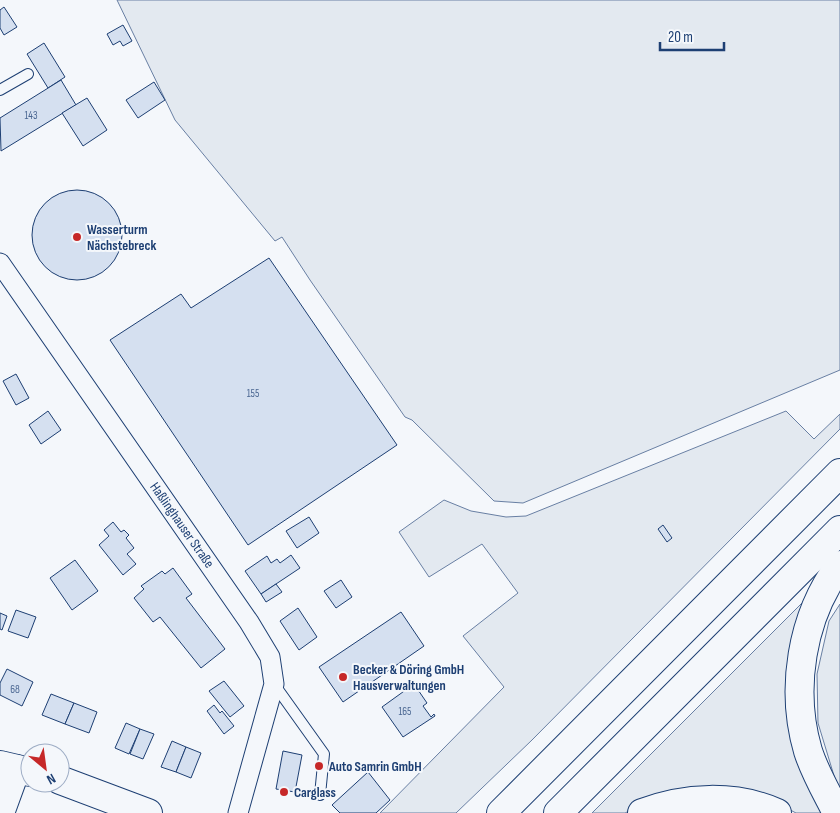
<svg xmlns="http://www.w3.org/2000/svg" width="840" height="813" viewBox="0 0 840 813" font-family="'Sofia Sans Condensed',sans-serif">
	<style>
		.green { fill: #e3e9f0; stroke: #687fa3 }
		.building { fill: #d5e0f0; stroke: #1d3f73 }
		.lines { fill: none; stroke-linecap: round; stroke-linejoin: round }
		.lane-casing { stroke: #1d3f73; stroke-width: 12 }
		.street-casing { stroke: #1d3f73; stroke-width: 21 }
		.secondary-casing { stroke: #1d3f73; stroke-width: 30 }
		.highway-casing { stroke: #1d3f73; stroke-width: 30 }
		.lane { stroke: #f4f7fb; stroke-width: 10 }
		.street { stroke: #f4f7fb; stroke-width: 19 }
		.secondary { stroke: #f4f7fb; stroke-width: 28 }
		.highway { stroke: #f4f7fb; stroke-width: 28 }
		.poi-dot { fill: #c62828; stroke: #f4f7fb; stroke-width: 2 }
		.labels { text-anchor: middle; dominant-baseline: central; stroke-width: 4; stroke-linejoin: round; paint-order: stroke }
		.number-label { font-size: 11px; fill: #4b6792 }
		.poi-label { font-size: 14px; font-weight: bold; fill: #1d3f73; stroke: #f4f7fb; text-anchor: start }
		.street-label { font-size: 14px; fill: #1d3f73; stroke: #f4f7fb }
	</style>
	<rect width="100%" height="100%" fill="#f4f7fb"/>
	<g class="green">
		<path d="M 117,0 L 840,0 L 840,370 L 523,503 L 494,501 L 412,420 L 405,417 L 310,280 L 282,237 L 275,241 L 175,120 Z"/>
		<path d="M 786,411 L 814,439 L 840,414 L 840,429 L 532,740 L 456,813 L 380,813 L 504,687 L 463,636 L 518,593 L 482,544 L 429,577 L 399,532 L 444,500 L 471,511 L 506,517 L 526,516 Z"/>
		<path d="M 805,600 L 800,629 L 827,813 L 796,813 L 777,803 L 644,804 L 625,813 L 592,813 Z"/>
		<path d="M 840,604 L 840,788 L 835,779 L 818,723 L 817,674 L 829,621 Z"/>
	</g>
	<g class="building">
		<path d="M 4,7 L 17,27 L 4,35 L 0,28 L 0,10 Z"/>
		<path d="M 123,25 L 132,41 L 123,46 L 120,41 L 113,45 L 107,34 Z"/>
		<path d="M 44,43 L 65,77 L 48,88 L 27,54 Z"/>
		<path d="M 61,80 L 76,105 L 1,151 L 0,118 Z"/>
		<path d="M 154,82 L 165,100 L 138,118 L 126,100 Z"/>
		<path d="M 87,98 L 107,130 L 83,146 L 62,113 Z"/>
		<circle cx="77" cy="235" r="45"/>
		<path d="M 269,258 L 397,445 L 248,545 L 110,340 L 181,294 L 191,308 Z"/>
		<path d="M 16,374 L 29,398 L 16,405 L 3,381 Z"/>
		<path d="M 48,411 L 61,430 L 41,444 L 29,425 Z"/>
		<path d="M 309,517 L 319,533 L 297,548 L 286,531 Z"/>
		<path d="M 113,522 L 121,532 L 124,530 L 129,535 L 126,538 L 134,548 L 127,554 L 136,564 L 123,575 L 99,545 L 109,536 L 104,530 Z"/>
		<path d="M 663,525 L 672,538 L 667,542 L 658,529 Z"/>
		<path d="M 291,555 L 300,568 L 261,594 L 245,571 L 267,556 L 271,563 L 277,559 L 280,563 Z"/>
		<path d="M 75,560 L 98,591 L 72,610 L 50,578 Z"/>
		<path d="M 173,568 L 192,594 L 186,598 L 225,649 L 201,668 L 160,617 L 153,622 L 134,598 L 144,589 L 141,586 L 162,571 L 165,574 Z"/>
		<path d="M 341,580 L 352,597 L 336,608 L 324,591 Z"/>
		<path d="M 276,584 L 282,592 L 266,602 L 261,594 Z"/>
		<path d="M 298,608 L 317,637 L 299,650 L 280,621 Z"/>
		<path d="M 16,610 L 36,617 L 28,638 L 8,631 Z"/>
		<path d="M 401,612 L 424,646 L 343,702 L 319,667 Z"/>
		<path d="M 0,613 L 7,616 L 2,630 L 0,629 Z"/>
		<path d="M 7,669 L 33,682 L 22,706 L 0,695 L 0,683 Z"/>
		<path d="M 224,681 L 244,706 L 230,717 L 209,691 Z"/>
		<path d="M 414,684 L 427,703 L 423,706 L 431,717 L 434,714 L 435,716 L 403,737 L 382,707 Z"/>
		<path d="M 51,694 L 74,703 L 65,724 L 42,715 Z"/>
		<path d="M 74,703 L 97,712 L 89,733 L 65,724 Z"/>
		<path d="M 214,705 L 220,713 L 222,711 L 234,726 L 224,734 L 207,711 Z"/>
		<path d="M 126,723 L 140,729 L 129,754 L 115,748 Z"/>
		<path d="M 140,729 L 154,734 L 143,759 L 130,754 Z"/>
		<path d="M 172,741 L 186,747 L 176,772 L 161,767 Z"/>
		<path d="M 186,747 L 201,753 L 191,778 L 176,772 Z"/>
		<path d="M 283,751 L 302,755 L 295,792 L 276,789 Z"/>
		<path d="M 368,772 L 390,800 L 376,813 L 340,813 L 332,805 Z"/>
	</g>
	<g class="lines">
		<g class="lane-casing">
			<g id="lane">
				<path d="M 0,90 L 28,74"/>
				<path d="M 274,684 L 324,754 L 320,795"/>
			</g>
		</g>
		<g class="street-casing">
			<path id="street" d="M 0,263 L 249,622 L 270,657 L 274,684 L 238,813"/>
		</g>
		<g class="secondary-casing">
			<g id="secondary">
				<path d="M 0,765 L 30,772"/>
				<path d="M 60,780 L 148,813"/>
			</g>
		</g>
		<g class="highway-casing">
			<g id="highway">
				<path d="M 0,813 L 16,769"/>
				<path d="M 501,813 L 840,473"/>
				<path d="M 558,813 L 840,530"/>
				<path d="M 642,813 C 684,797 735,794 777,813"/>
				<path d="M 837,813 C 827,793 815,773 808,751 C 790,690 801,617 840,565"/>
			</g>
		</g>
		<use href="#lane" class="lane"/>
		<use href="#street" class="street"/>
		<use href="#secondary" class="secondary"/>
		<use href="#highway" class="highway"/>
	</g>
	<g class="poi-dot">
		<circle cx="77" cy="237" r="5"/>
		<circle cx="343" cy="677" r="5"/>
		<circle cx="319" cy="766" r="5"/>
		<circle cx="284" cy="792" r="5"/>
	</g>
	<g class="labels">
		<g class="number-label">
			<text x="31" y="115">143</text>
			<text x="253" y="393">155</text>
			<text x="15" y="689">68</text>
			<text x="405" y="711">165</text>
		</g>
		<g class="poi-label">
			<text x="87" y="229">Wasserturm<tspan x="87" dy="16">Nächstebreck</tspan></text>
			<text x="353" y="669">Becker &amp; Döring GmbH<tspan x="353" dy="16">Hausverwaltungen</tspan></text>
			<text x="329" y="766">Auto Samrin GmbH</text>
			<text x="294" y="792">Carglass</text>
		</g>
		<g class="street-label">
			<text transform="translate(182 525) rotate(55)">Haßlinghauser Straße</text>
		</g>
	</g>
	<g transform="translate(45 768) rotate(151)"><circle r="24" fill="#f4f7fb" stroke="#9eadc5"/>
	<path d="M0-4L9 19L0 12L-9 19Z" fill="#c62828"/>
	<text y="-8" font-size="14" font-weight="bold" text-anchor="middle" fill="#1d3f73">N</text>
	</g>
	<path d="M660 42v8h64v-8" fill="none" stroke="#1d3f73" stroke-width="2.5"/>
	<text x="668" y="42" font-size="15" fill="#1d3f73" stroke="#f4f7fb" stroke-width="4" paint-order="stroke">20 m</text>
</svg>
